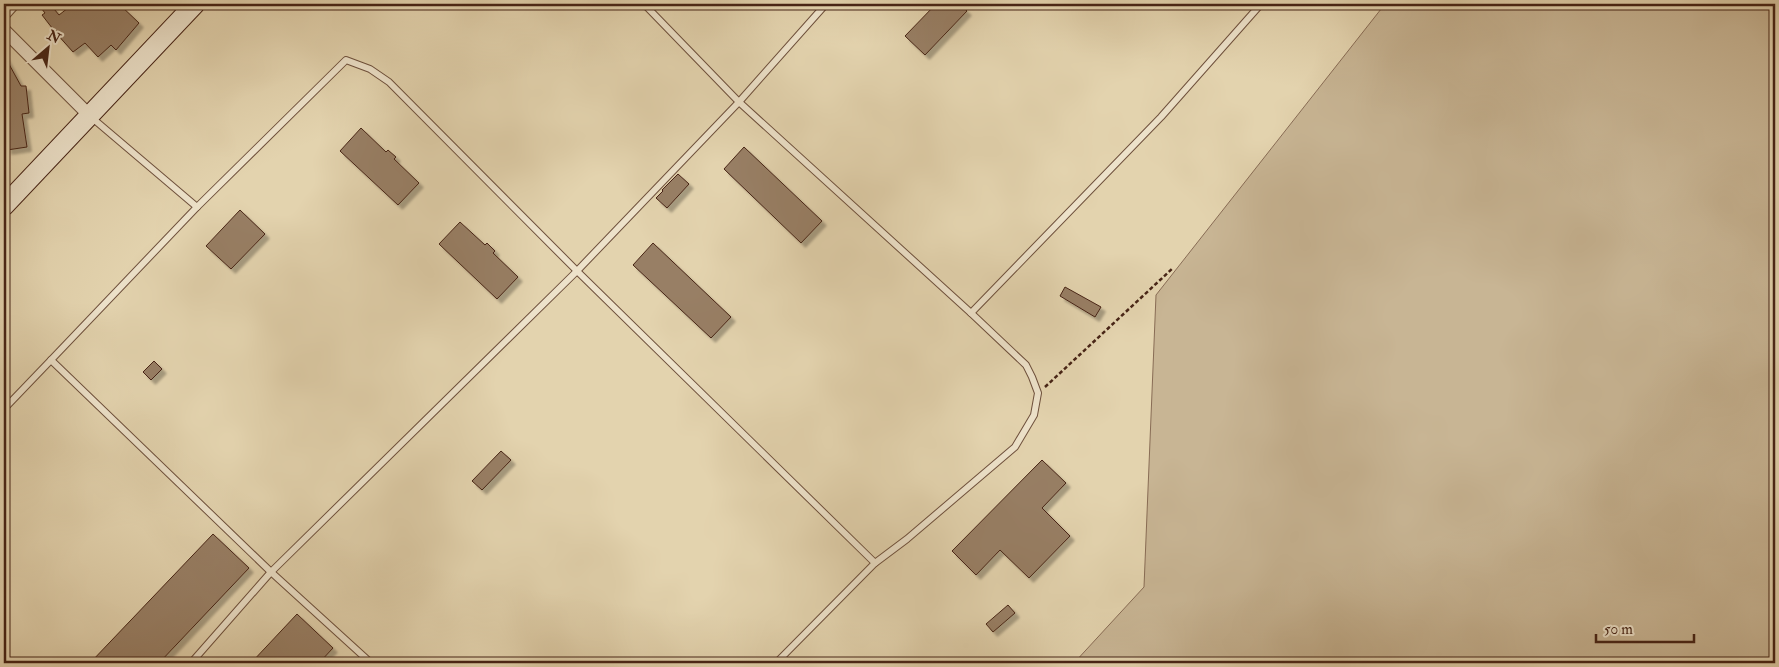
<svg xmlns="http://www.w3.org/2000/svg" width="1779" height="667" viewBox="0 0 1779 667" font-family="'IM FELL Double Pica',serif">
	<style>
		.green { fill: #c8b594; stroke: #886c55 }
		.building { fill: #987f65; stroke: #472416; filter: url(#shadow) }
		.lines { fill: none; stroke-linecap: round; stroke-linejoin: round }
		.service-casing { stroke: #6e503c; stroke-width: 8 }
		.minor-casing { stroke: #6e503c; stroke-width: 14 }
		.secondary-casing { stroke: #472416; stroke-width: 21 }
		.path { stroke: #472416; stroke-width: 2.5; stroke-dasharray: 4 2.5; stroke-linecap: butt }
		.service { stroke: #ede2ca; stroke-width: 6 }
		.minor { stroke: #ede2ca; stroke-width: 12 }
		.secondary { stroke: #ede2ca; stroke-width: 19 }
	</style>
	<defs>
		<filter id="shadow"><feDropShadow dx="4.5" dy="4.5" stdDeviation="1" flood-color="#0004"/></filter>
	</defs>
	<rect width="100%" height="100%" fill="#e3d3ae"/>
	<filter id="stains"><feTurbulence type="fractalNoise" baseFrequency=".004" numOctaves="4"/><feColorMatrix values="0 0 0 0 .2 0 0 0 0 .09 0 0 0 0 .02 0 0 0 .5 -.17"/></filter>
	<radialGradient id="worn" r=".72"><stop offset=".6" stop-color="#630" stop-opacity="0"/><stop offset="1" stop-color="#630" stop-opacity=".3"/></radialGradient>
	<path class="green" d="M 1385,4 L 1775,4 L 1775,663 L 1074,663 L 1144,587 L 1156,295 Z"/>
	<g class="building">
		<path d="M 38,4 L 50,4 L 59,15 L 73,4 L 119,4 L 139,23 L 116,50 L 111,45 L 98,57 L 85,43 L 73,52 L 56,33 L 42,15 L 45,13 Z"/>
		<path d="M 936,4 L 959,4 L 967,11 L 925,55 L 905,36 Z"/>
		<path d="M 4,55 L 21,86 L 26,86 L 29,113 L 22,114 L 27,147 L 7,150 L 4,125 Z"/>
		<path d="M 361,128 L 386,152 L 388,150 L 396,157 L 394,159 L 419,183 L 398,205 L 340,151 Z"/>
		<path d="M 744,147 L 822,221 L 801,243 L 724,169 Z"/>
		<path d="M 678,174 L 689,184 L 667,208 L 656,198 L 663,191 L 662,190 Z"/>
		<path d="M 240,210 L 265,234 L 231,269 L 206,246 Z"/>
		<path d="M 460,222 L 485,245 L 487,243 L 495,251 L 493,253 L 518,277 L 497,299 L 439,244 Z"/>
		<path d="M 653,243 L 731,317 L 711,338 L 633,265 Z"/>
		<path d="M 1065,287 L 1101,307 L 1095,317 L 1060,296 Z"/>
		<path d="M 154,361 L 162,369 L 151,380 L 143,372 Z"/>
		<path d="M 501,451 L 511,460 L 482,490 L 472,481 Z"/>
		<path d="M 1042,460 L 1066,483 L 1042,508 L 1070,536 L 1029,578 L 1000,550 L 976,575 L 952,551 Z"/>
		<path d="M 213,534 L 249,568 L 159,663 L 90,663 Z"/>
		<path d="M 1008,605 L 1015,613 L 993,632 L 986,624 Z"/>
		<path d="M 297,614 L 333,648 L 319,663 L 251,663 Z"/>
	</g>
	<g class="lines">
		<g class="service-casing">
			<g id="service">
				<path d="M 644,4 L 739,102 L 971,313 L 1026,365 L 1032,377 L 1038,393 L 1034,415 L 1015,447 L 907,539 L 875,563"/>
				<path d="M 91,117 L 197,207 L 346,60 L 370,69 L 389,82 L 577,271 L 875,563 L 776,663"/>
				<path d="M 197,207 L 51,360 L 271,572 L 371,663"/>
				<path d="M 971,313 L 1161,117 L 1261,4"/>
				<path d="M 4,409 L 51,360"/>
				<path d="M 191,663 L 271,572 L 577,271 L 739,102 L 826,4"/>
			</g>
		</g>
		<g class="minor-casing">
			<g id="minor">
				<path d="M 4,14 L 13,4"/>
				<path d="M 4,30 L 90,116"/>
			</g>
		</g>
		<g class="secondary-casing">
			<path id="secondary" d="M 4,206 L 195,4"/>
		</g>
		<path class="path" d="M 1045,387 L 1173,268"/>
		<use href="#service" class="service"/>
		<use href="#minor" class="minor"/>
		<use href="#secondary" class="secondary"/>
	</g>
	<rect width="1779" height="667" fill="none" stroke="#e3d3ae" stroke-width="20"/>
	<rect x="5" y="5" width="1769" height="657" fill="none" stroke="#472416" stroke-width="2.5"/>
	<rect x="10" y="10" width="1759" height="647" fill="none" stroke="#472416"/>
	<g transform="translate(48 48) rotate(28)" stroke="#ede2ca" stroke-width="4" paint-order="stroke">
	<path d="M0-4L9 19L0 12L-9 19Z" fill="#472416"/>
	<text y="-8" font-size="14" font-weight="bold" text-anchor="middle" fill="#472416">N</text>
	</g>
	<path d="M1596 634v8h98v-8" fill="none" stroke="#472416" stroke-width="2.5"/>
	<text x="1604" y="634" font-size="15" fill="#472416" stroke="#ede2ca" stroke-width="4" paint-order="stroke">50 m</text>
	<rect width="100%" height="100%" filter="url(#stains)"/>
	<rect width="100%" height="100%" fill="url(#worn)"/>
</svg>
